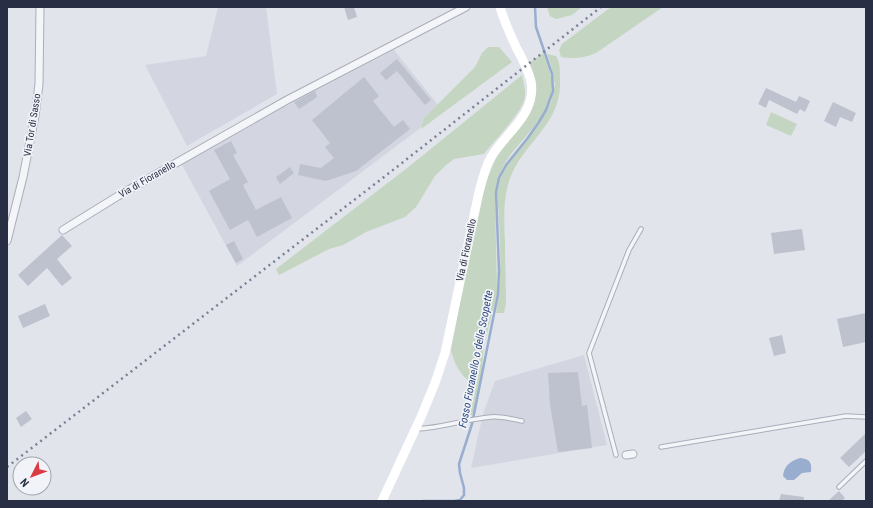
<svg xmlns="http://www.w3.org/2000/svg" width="873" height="508" viewBox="0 0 873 508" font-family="'Roboto Condensed',sans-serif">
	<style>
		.built { fill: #d3d6e0 }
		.green { fill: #c4d6c1 }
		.water { fill: #99adce }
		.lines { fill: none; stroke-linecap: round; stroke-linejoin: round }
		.stream { stroke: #99adce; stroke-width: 2.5 }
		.building { fill: #bec2ce }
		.lane-casing { stroke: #aaaeb9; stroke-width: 5.5 }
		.street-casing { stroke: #aaaeb9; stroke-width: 9 }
		.lane { stroke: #f4f5f9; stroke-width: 3.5 }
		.street { stroke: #f4f5f9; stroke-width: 7 }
		.secondary { stroke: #fff; stroke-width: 9 }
		.rail { stroke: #798196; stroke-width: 2.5; stroke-dasharray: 2 4; stroke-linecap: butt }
		.labels { text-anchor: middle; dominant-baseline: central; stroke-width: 3.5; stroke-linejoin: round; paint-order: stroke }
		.street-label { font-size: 10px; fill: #282f44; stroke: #f1f3f8 }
		.water-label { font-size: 11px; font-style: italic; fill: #2e497c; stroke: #f1f3f8 }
	</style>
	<rect width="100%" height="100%" fill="#e1e4eb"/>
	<g class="built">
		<path d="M 218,7 L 266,7 L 277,94 L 187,146 L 145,65 L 206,56 Z"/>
		<path d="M 394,50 L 443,111 L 237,266 L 181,163 L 314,91 Z"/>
		<path d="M 584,355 L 607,445 L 471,468 L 483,414 L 495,381 Z"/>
	</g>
	<g class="green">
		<path d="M 547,7 L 582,7 L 572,15 L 556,19 L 550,16 Z"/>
		<path d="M 611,7 L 663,7 L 596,53 C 584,58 574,59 561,57 L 559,50 L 562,44 Z"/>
		<path d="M 488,47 L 499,47 L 512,62 L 421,129 L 424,118 L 475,67 L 482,53 Z"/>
		<path d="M 543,53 C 548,65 554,81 551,94 C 546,120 518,142 505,163 C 500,172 497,182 495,192 L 497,294 L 484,345 L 482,371 L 474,414 L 470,415 L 475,390 L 475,379 L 471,382 C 461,377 453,361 451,350 C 462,294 470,238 486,183 C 490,171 495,158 503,148 C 514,134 529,122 533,103 C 535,95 530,73 528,64 Z"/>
		<path d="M 547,54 L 556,56 C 560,63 560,69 560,77 C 563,126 523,140 509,181 C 503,200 504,222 505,242 C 505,262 506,282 506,303 L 504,313 L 496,313 C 503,277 500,229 497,192 L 500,179 L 506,166 L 539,124 L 551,102 L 555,85 L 551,65 Z"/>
		<path d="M 522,75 C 523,81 526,90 525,96 C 524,111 493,142 484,154 L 454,159 L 445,166 L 435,176 L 416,207 L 405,217 L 366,232 L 343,245 L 329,249 L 279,275 L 276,269 L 411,165 Z"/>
		<path d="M 771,112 L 797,124 L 791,136 L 766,125 Z"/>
	</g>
	<path class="water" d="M 800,458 C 810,459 812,462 811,472 L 802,473 L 794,480 L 787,480 L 783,476 C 784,466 790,461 800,458 Z"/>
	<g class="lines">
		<path class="stream" d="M 423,501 L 454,501 L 460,500 L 464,495 L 464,488 L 460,473 L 459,464 L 472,424 L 498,294 L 499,270 L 496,192 L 499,178 L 506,165 L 527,139 L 539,122 L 546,110 L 553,91 L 552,74 L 536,27 L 535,7"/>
	</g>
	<g class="building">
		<path d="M 344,7 L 354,7 L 357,17 L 348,20 Z"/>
		<path d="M 397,59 L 431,100 L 425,105 L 397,71 L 386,80 L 380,73 Z"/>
		<path d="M 364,77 L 379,96 L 373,101 L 394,127 L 403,120 L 410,129 L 356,171 L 326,181 L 298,175 L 300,164 L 321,168 L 334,158 L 325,147 L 330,143 L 312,120 Z"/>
		<path d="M 766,88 L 796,102 L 799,96 L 810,101 L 805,112 L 800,109 L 797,114 L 769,100 L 766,108 L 758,104 Z"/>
		<path d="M 315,91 L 317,96 L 316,98 L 299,109 L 294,102 Z"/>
		<path d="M 833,102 L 856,113 L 852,122 L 840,117 L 836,127 L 824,121 Z"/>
		<path d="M 231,141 L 237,153 L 233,155 L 248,182 L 243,185 L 256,210 L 281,197 L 292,218 L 257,237 L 248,220 L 230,230 L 209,191 L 230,179 L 214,150 Z"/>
		<path d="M 290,167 L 294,173 L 280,184 L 276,177 Z"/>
		<path d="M 802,229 L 805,250 L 774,254 L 771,233 Z"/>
		<path d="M 62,235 L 72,246 L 57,259 L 72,278 L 62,286 L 47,268 L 28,286 L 18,275 Z"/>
		<path d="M 234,241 L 243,259 L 236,263 L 226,245 Z"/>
		<path d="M 45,304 L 50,316 L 23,328 L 18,316 Z"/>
		<path d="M 866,313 L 866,342 L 843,347 L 837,319 Z"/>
		<path d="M 782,335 L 786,353 L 774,356 L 769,338 Z"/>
		<path d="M 578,372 L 582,406 L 587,405 L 592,448 L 558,452 L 550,405 L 548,373 Z"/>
		<path d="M 26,411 L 32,419 L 21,427 L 16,418 Z"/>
		<path d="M 866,433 L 866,451 L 849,467 L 840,458 Z"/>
		<path d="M 839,491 L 845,498 L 842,501 L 828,501 Z"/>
		<path d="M 781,494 L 804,497 L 804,501 L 779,501 Z"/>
	</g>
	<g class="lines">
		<g class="lane-casing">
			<g id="lane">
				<path d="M 416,429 C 442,428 466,419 491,417 C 501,416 512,419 522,421"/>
				<path d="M 661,447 L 846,416 L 866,417"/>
				<path d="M 616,455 L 589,353 L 629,250 L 641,229"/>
				<path d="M 839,487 L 866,461"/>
			</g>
		</g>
		<g class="street-casing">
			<g id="street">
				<path d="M 63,230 L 118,196 L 287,100 L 466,7"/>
				<path d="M 7,241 L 23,177 L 35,116 L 39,84 L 40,7"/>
				<path d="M 626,455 L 633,454"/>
			</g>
		</g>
		<use href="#lane" class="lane"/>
		<use href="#street" class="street"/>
		<path class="secondary" d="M 382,501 L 421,417 L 435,383 L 445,353 L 479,192 C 482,180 485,168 491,157 C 506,132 537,114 531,81 C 528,69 522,58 516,47 C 510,34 504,21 500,7"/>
		<path class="rail" d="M 7,467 L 384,177 L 601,7"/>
	</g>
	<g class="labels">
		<g class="street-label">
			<text transform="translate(32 125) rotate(-81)">Via Tor di Sasso</text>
			<text transform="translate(147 179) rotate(-30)">Via di Fioranello</text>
			<text transform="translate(466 250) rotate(-78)">Via di Fioranello</text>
		</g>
		<g class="water-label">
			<text transform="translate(476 359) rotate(-79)">Fosso Fioranello o delle Scopette</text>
		</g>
	</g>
	<rect width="873" height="508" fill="none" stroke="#282f44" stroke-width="16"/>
	<g transform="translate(32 476) rotate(228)"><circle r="19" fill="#f1f3f8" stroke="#a1a5b0"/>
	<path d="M0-3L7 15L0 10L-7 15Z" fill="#da3b43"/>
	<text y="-6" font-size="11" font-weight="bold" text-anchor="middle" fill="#282f44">N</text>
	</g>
</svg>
